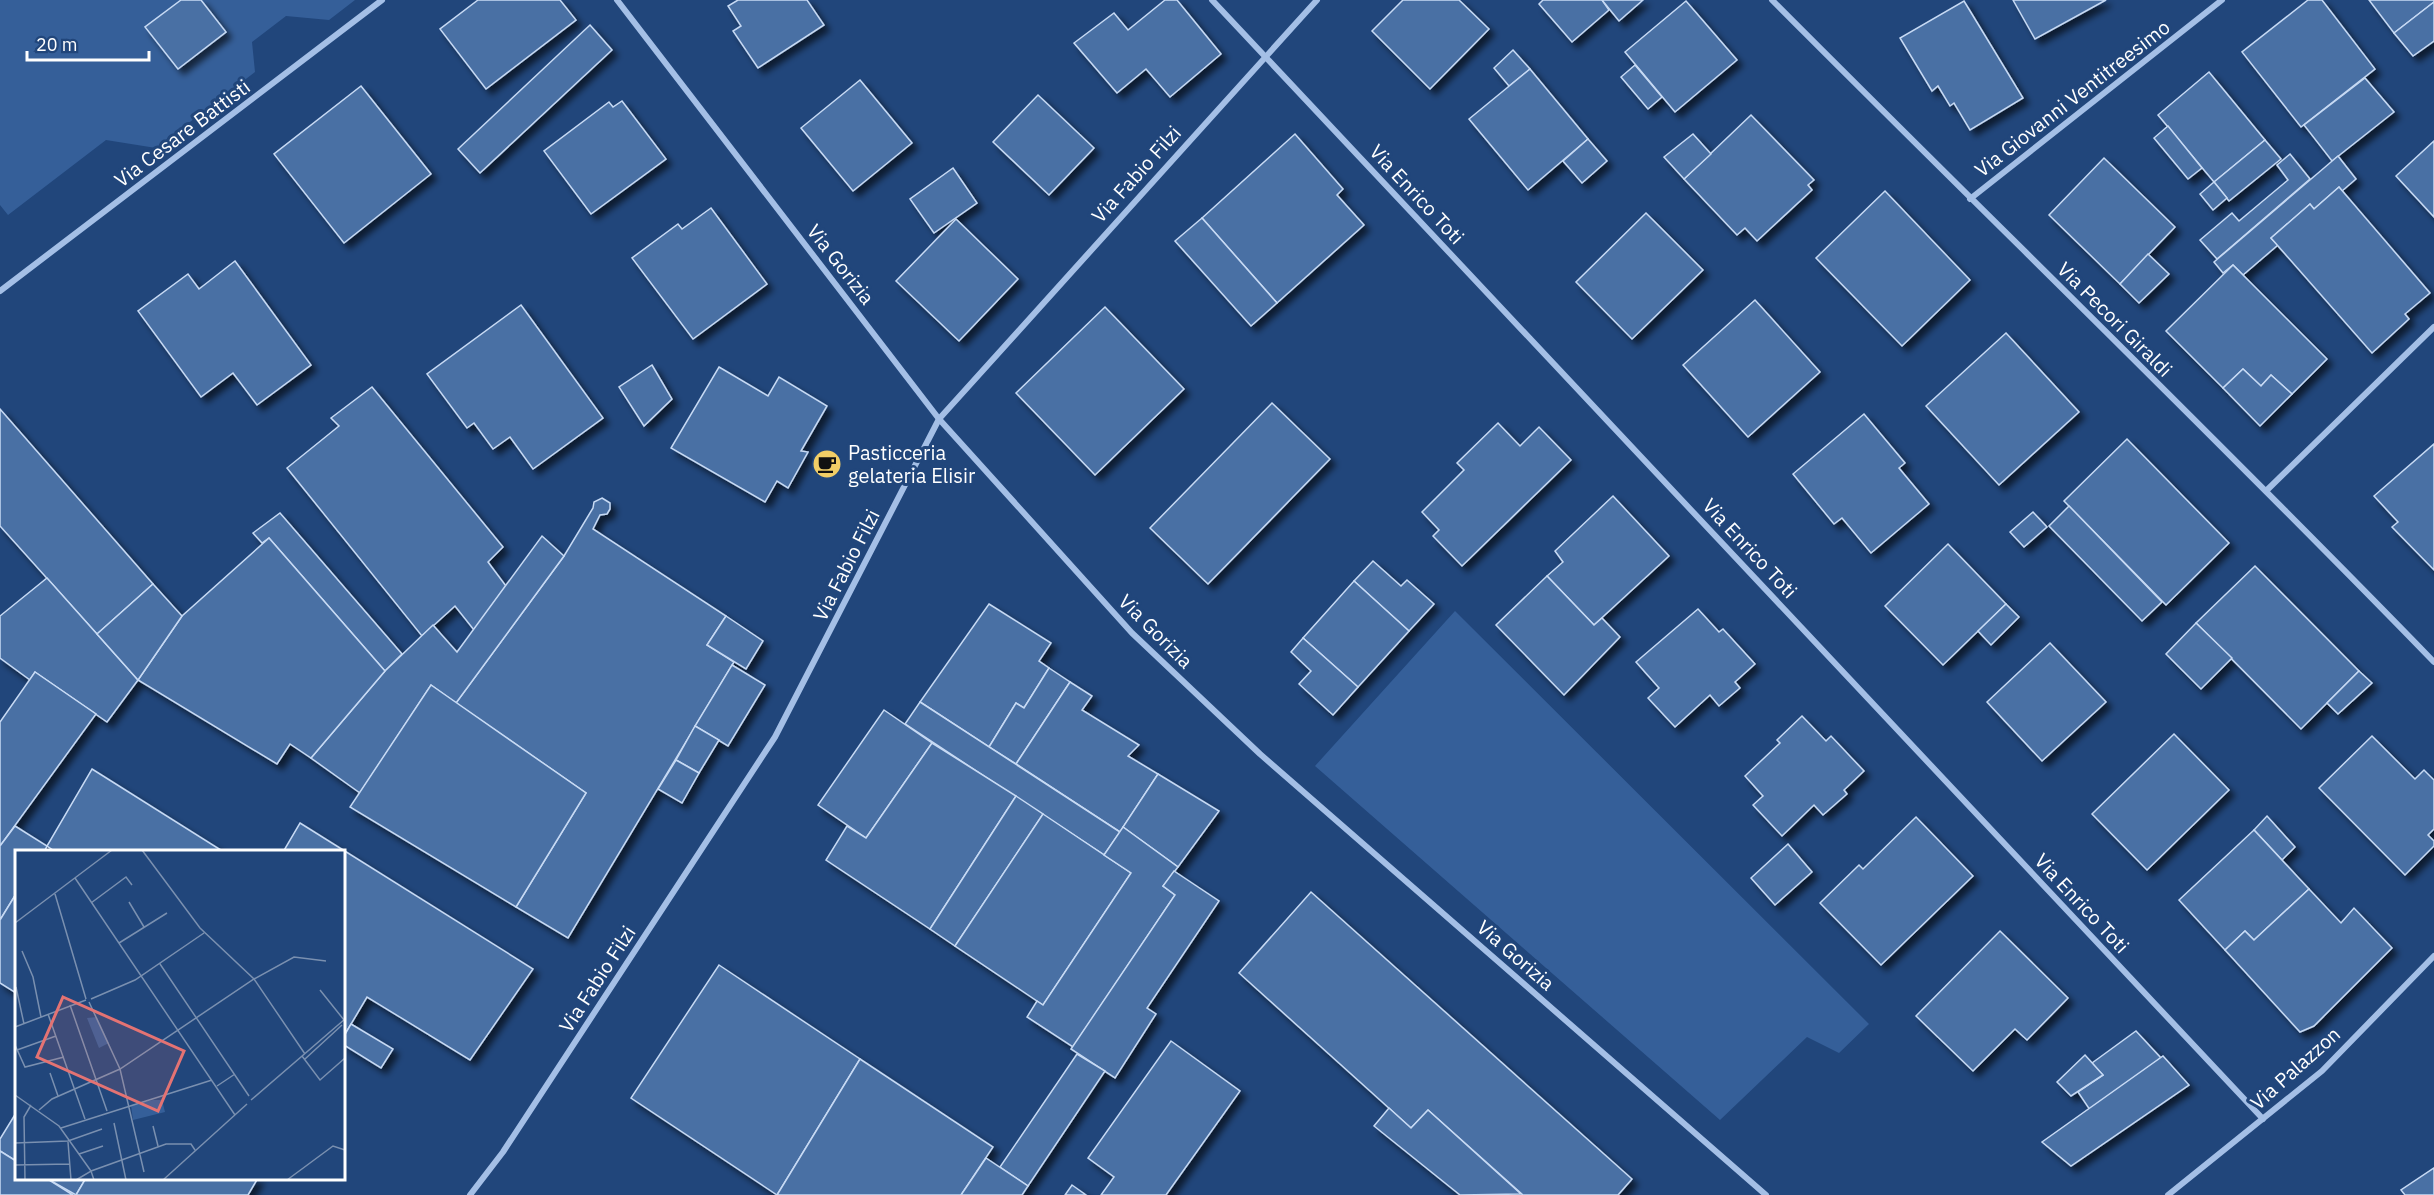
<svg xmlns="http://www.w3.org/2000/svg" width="2434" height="1195" viewBox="0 0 2434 1195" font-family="'IBM Plex Sans',sans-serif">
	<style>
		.green { fill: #355f99 }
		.building { fill: #4a70a4; stroke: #c7daf4; stroke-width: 1.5; filter: url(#shadow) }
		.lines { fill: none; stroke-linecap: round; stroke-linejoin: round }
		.minor { stroke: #a4bfe6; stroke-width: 6 }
		.labels { text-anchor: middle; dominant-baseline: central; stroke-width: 6; stroke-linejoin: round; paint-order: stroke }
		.street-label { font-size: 20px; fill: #fff; stroke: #21467b }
		.poi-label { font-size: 20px; fill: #fff; stroke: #21467b; text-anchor: start }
		.inset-road { fill: none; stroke: #7a90b0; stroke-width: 1.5 }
		.view { fill: #e47373; fill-opacity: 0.15; stroke: #e47373; stroke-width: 3 }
		.inset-edge { fill: none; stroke: #fff; stroke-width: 3 }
	</style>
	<defs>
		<filter id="shadow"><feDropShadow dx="5.5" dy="5.5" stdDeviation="3" flood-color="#0009"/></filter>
	</defs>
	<rect width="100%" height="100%" fill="#21467b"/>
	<g class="green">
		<path d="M 0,0 L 355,0 L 329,20 L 286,16 L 252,42 L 255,72 L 156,148 L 106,140 L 8,215 L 0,205 Z"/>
		<path d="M 1455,611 L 1869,1024 L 1839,1053 L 1807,1037 L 1720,1120 L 1315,766 Z"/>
	</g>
	<g class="building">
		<path d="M 181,0 L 201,0 L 226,32 L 178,69 L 145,27 Z"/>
		<path d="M 478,0 L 560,0 L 576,20 L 486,89 L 440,29 Z"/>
		<path d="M 738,0 L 807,0 L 824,25 L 758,68 L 733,31 L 741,26 L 728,6 Z"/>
		<path d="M 1165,0 L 1177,0 L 1221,54 L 1170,97 L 1146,69 L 1117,93 L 1074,43 L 1114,13 L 1128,30 Z"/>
		<path d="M 1403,0 L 1459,0 L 1489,29 L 1430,89 L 1372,31 Z"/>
		<path d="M 1543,0 L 1602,0 L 1609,10 L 1572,42 L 1539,4 Z"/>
		<path d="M 1602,0 L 1643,0 L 1619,21 Z"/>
		<path d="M 2013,0 L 2106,0 L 2035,39 Z"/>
		<path d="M 2308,0 L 2322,0 L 2375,69 L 2301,127 L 2242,52 Z"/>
		<path d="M 2369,0 L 2434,0 L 2434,2 L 2394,33 Z"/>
		<path d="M 1686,1 L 1737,60 L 1675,112 L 1625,52 Z"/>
		<path d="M 1964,1 L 2023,98 L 1970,130 L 1954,103 L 1950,106 L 1938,86 L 1932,91 L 1900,38 Z"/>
		<path d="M 2434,2 L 2434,41 L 2413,56 L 2394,33 Z"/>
		<path d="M 590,25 L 612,50 L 480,173 L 458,149 Z"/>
		<path d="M 1513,50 L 1530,69 L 1509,86 L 1494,68 Z"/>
		<path d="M 1635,65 L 1662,97 L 1648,109 L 1621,77 Z"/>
		<path d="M 1530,69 L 1588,139 L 1528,190 L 1469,119 Z"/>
		<path d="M 2209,72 L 2265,140 L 2214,182 L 2158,115 Z"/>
		<path d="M 2365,78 L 2394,112 L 2332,161 L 2304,125 Z"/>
		<path d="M 860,80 L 912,143 L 853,191 L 801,128 Z"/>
		<path d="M 361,86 L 431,174 L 344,243 L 274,154 Z"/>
		<path d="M 1038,95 L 1094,148 L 1049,195 L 993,142 Z"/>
		<path d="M 622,101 L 666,159 L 591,214 L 544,151 L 609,102 L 613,107 Z"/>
		<path d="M 1751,115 L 1814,180 L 1808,185 L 1812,190 L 1757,241 L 1745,228 L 1737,235 L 1684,179 Z"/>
		<path d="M 2168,126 L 2202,168 L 2188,179 L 2154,138 Z"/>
		<path d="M 1295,134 L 1343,189 L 1337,195 L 1364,225 L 1277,303 L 1202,218 Z"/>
		<path d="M 1693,134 L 1711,154 L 1684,179 L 1664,157 Z"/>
		<path d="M 1588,139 L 1607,161 L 1582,183 L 1563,161 Z"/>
		<path d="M 2265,140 L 2281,159 L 2229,201 L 2214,182 Z"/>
		<path d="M 2434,141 L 2434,217 L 2396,176 Z"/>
		<path d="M 2290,154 L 2310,179 L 2217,259 L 2200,240 L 2232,213 L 2239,221 L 2288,180 L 2277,165 Z"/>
		<path d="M 2338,156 L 2356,179 L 2342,191 L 2339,187 L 2314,209 L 2310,204 L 2271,238 L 2278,245 L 2243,275 L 2233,265 L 2223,273 L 2214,262 Z"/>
		<path d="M 2104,158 L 2175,227 L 2120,284 L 2049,215 Z"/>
		<path d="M 953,168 L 977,203 L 934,233 L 910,199 Z"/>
		<path d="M 2214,182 L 2227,198 L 2213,210 L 2200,194 Z"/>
		<path d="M 2339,187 L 2430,293 L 2405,314 L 2409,319 L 2372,353 L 2271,238 L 2310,204 L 2314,209 Z"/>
		<path d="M 1885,191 L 1970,280 L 1902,346 L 1816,258 Z"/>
		<path d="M 711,208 L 767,284 L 693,339 L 632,258 L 678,224 L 682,229 Z"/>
		<path d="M 1646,213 L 1703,270 L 1632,339 L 1576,282 Z"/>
		<path d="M 1202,218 L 1277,303 L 1251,326 L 1175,241 Z"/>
		<path d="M 956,219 L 1018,279 L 959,341 L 896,281 Z"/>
		<path d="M 2148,254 L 2169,274 L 2139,303 L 2120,284 Z"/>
		<path d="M 235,261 L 311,365 L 257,405 L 233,373 L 201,397 L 138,311 L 188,274 L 199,289 Z"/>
		<path d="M 2233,265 L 2327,359 L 2292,394 L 2271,375 L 2261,386 L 2243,369 L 2223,388 L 2166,331 Z"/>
		<path d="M 1755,300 L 1820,372 L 1748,437 L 1683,365 Z"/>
		<path d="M 521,305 L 603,418 L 533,469 L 510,437 L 493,449 L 474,423 L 467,428 L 427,374 Z"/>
		<path d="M 1105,307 L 1184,389 L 1095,475 L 1016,393 Z"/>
		<path d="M 2006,333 L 2079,412 L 1999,485 L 1926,406 Z"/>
		<path d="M 652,365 L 672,399 L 644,426 L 619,387 Z"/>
		<path d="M 719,367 L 768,396 L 779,377 L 827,406 L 801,451 L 808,452 L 788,488 L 777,481 L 765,502 L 671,448 Z"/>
		<path d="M 2243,369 L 2261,386 L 2271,375 L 2292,394 L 2260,426 L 2223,388 Z"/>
		<path d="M 372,387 L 503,547 L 488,562 L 506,586 L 474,630 L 455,606 L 422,636 L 287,468 L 339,426 L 331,418 Z"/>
		<path d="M 1272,403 L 1330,459 L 1208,584 L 1150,528 Z"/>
		<path d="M 0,409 L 153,584 L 97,634 L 0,526 Z"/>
		<path d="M 1864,414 L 1905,463 L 1899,468 L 1929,504 L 1871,553 L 1842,518 L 1834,524 L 1793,474 Z"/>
		<path d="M 1498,423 L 1520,446 L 1539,427 L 1571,460 L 1462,566 L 1433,536 L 1439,530 L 1422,512 L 1464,470 L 1457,463 Z"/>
		<path d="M 2127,439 L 2229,543 L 2166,605 L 2064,501 Z"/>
		<path d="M 2434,444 L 2434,570 L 2392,527 L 2398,522 L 2374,496 Z"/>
		<path d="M 1613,496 L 1669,556 L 1594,625 L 1547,576 L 1563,562 L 1555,551 Z"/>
		<path d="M 602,498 L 610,503 L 610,509 L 607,514 L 600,515 L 593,529 L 726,616 L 707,645 L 734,662 L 568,938 L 516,907 L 586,793 L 456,703 L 564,556 L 593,508 L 594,502 Z"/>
		<path d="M 2069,506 L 2162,602 L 2142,621 L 2049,526 Z"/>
		<path d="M 2033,512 L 2047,527 L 2024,547 L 2010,532 Z"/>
		<path d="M 280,513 L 402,654 L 385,671 L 269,538 L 262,543 L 253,533 Z"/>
		<path d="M 542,536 L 564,556 L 456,703 L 431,685 L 360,793 L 311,758 L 385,671 L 433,625 L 457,652 Z"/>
		<path d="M 269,538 L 385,671 L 311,758 L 290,744 L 277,764 L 138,680 L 182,616 Z"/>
		<path d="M 1948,544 L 2006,604 L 1943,665 L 1885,606 Z"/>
		<path d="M 1373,561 L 1401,586 L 1407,580 L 1434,604 L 1409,631 L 1354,581 Z"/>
		<path d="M 2255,566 L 2359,671 L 2301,729 L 2196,623 Z"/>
		<path d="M 1547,576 L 1594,625 L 1602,618 L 1620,637 L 1564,695 L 1496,625 Z"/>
		<path d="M 47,578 L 138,680 L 107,722 L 35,672 L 30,680 L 0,658 L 0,616 Z"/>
		<path d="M 1354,581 L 1409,631 L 1358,687 L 1303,638 Z"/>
		<path d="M 153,584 L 182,616 L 138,680 L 97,634 Z"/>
		<path d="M 989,604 L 1051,643 L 1039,661 L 1049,668 L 1024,708 L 1016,703 L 989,747 L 920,702 Z"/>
		<path d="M 2006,604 L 2019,617 L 1991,645 L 1978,631 Z"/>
		<path d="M 1698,609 L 1719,632 L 1723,629 L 1755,664 L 1735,682 L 1740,688 L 1719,706 L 1710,695 L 1675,727 L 1648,698 L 1659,688 L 1636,662 Z"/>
		<path d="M 726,616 L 763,641 L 746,669 L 707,645 Z"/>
		<path d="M 2196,623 L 2232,658 L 2201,689 L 2166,654 Z"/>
		<path d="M 1303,638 L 1358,687 L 1333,715 L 1299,684 L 1311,671 L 1291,652 Z"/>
		<path d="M 2050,643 L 2106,702 L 2042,761 L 1987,702 Z"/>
		<path d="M 732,665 L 765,685 L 728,746 L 695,726 Z"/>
		<path d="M 1049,668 L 1070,682 L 1016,764 L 989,747 L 1016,703 L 1024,708 Z"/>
		<path d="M 2359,671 L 2372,683 L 2338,714 L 2327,703 Z"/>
		<path d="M 35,672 L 96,714 L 0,846 L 0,722 Z"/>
		<path d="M 1070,682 L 1092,696 L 1082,710 L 1139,745 L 1128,756 L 1158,774 L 1120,832 L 1016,764 Z"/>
		<path d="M 431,685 L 586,793 L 516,907 L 350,807 Z"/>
		<path d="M 920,702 L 1120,832 L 1104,855 L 905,724 Z"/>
		<path d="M 884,710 L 932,743 L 866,838 L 818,805 Z"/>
		<path d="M 1802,716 L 1826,741 L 1831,736 L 1864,771 L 1844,790 L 1847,794 L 1823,815 L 1814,805 L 1782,836 L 1753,805 L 1763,796 L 1745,776 L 1780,743 L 1777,740 Z"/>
		<path d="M 695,726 L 719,740 L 699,773 L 676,760 Z"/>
		<path d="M 2174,734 L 2229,790 L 2147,870 L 2092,814 Z"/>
		<path d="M 2372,736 L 2415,779 L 2424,770 L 2434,780 L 2434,829 L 2428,835 L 2434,841 L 2434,846 L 2405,875 L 2319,788 Z"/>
		<path d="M 932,743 L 1016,796 L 930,929 L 826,860 L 847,826 L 866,838 Z"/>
		<path d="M 676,760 L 699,773 L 682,803 L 658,789 Z"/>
		<path d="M 92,769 L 224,852 L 56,852 L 47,846 Z"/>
		<path d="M 1158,774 L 1219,811 L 1178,867 L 1123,827 Z"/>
		<path d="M 1016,796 L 1043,814 L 955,946 L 930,929 Z"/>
		<path d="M 1043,814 L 1131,873 L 1043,1005 L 955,946 Z"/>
		<path d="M 2267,816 L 2295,847 L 2282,860 L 2254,830 Z"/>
		<path d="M 1916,817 L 1973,876 L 1881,965 L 1820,903 L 1859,865 L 1863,869 Z"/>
		<path d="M 300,823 L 533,969 L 470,1060 L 367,997 L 344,1036 L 344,852 L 283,852 Z"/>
		<path d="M 15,826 L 47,846 L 44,852 L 16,852 L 16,894 L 0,920 L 0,846 Z"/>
		<path d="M 1123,827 L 1178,867 L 1163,886 L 1175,895 L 1073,1047 L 1027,1017 L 1037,1001 L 1043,1005 L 1131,873 L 1104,855 Z"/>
		<path d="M 2254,830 L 2309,889 L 2254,940 L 2245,931 L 2225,950 L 2179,900 Z"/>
		<path d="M 1788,844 L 1812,872 L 1775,905 L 1751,878 Z"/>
		<path d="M 1174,871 L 1219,901 L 1147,1008 L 1156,1014 L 1115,1078 L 1071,1049 L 1175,895 L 1163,886 Z"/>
		<path d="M 2309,889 L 2341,923 L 2354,908 L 2392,948 L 2314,1026 L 2300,1032 L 2225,950 L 2245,931 L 2254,940 Z"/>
		<path d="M 1311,892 L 1632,1179 L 1618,1195 L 1523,1195 L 1428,1110 L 1411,1128 L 1239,973 Z"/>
		<path d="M 16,894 L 16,993 L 0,983 L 0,920 Z"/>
		<path d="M 2000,931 L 2068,998 L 2027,1040 L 2015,1029 L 1973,1071 L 1916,1016 Z"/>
		<path d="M 719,965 L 860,1059 L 777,1195 L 631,1098 Z"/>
		<path d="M 351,1024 L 393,1049 L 381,1068 L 344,1045 L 344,1036 Z"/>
		<path d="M 2136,1031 L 2161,1058 L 2090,1110 L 2078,1092 L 2103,1075 L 2092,1063 Z"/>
		<path d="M 1171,1041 L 1240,1091 L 1166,1195 L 1101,1195 L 1114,1177 L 1088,1158 Z"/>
		<path d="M 1077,1054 L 1105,1071 L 1028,1186 L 1000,1167 Z"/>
		<path d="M 2085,1055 L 2103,1075 L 2071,1096 L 2057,1082 Z"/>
		<path d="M 2163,1056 L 2189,1085 L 2071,1166 L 2042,1142 Z"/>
		<path d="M 860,1059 L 993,1147 L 961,1195 L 777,1195 Z"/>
		<path d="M 1389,1108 L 1411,1128 L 1428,1110 L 1521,1194 L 1460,1195 L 1374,1126 Z"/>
		<path d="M 16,1113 L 16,1161 L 0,1151 L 0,1139 Z"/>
		<path d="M 0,1151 L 16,1161 L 16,1178 L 46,1178 L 73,1195 L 0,1195 Z"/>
		<path d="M 986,1158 L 1028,1186 L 1022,1195 L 961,1195 Z"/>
		<path d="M 2434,1168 L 2434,1195 L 2405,1195 L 2401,1190 Z"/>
		<path d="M 46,1178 L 86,1178 L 76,1195 Z"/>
		<path d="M 86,1178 L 258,1178 L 248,1195 L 76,1195 Z"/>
		<path d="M 1072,1185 L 1086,1195 L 1065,1195 Z"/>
	</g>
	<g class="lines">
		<g class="minor">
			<path d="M 617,0 L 939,419 L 1132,633 L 1260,754 L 1766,1195"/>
			<path d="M 1212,0 L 2263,1119"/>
			<path d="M 1772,0 C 1992,221 2217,438 2434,662"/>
			<path d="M 1970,199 L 2222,0"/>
			<path d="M 0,291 L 382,0"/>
			<path d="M 2266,491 L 2434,327"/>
			<path d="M 470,1195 L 503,1152 L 775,737 L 939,419 L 1317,0"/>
			<path d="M 2168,1195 L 2322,1071 L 2434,956"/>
		</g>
	</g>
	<defs>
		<g id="cafe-disc" transform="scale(1.5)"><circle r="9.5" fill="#f2ce66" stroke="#21467b"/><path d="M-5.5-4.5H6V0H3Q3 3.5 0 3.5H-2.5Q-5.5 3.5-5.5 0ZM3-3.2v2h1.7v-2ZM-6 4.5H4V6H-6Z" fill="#111"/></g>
	</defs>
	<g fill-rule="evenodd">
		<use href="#cafe-disc" x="827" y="464"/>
	</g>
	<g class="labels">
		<g class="street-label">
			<text transform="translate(2072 98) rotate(-38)">Via Giovanni Ventitreesimo</text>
			<text transform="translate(182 133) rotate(-37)">Via Cesare Battisti</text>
			<text transform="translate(1136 174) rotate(-48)">Via Fabio Filzi</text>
			<text transform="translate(1417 194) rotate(47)">Via Enrico Toti</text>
			<text transform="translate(841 264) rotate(52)">Via Gorizia</text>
			<text transform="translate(2115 319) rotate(45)">Via Pecori Giraldi</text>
			<text transform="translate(1750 548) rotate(47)">Via Enrico Toti</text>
			<text transform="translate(846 565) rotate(-63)">Via Fabio Filzi</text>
			<text transform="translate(1156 631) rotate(45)">Via Gorizia</text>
			<text transform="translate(2082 903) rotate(47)">Via Enrico Toti</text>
			<text transform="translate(1516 955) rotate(41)">Via Gorizia</text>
			<text transform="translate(597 979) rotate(-57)">Via Fabio Filzi</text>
			<text transform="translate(2295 1068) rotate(-42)">Via Palazzon</text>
		</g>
		<g class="poi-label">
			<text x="848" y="452">Pasticceria<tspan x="848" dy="23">gelateria Elisir</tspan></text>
		</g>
	</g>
	<g transform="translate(15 850)">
		<rect width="330" height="330" fill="#21467b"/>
		<path d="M 82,167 L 94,193 L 84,198 L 72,168 ZM 138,250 L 147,250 L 150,262 L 118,270 L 116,255 Z" fill="#355f99"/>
		<path class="inset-road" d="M 127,0 L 185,78 L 239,129 L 290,204M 60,28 L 220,265M 40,44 L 71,149M 114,52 L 129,77M 76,53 L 111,27 L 117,35M 0,73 L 97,0M 104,93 L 152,63M 7,101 L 18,127 L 26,167M 145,114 L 234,246M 1,137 L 9,174M 305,140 L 329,170M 76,149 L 120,130 L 189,83M 74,152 L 105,219 L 129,322M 55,155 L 92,261M 33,164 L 70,269M 0,177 L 71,150M 0,195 L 10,217 L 49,207M 2,200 L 41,186M 287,206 L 305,230 L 330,208M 290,209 L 327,175M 35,223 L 43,246M 202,236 L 220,224M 0,245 L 44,276 L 76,321 L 151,294 L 176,294 L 180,300M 236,250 L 330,169M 24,260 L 37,249 L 105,219 L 239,129 L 279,107 L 311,111M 99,273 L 111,330M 138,276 L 143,296M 46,278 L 197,230M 53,292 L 56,330M 0,293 L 53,291 L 87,279M 64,304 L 88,296M 0,315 L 55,314M 10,330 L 9,267 L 16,255M 61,330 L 76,321 L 79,330M 148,330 L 232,254M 272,330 L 318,296 L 330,300"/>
		<path class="view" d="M 48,147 L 169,201 L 143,261 L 22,207 Z"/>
		<rect width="330" height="330" class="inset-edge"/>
	</g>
	<path d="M27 51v9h122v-9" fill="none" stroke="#ffffff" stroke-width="3"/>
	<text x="36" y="51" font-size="18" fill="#ffffff" stroke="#21467b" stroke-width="4.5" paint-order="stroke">20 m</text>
</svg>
